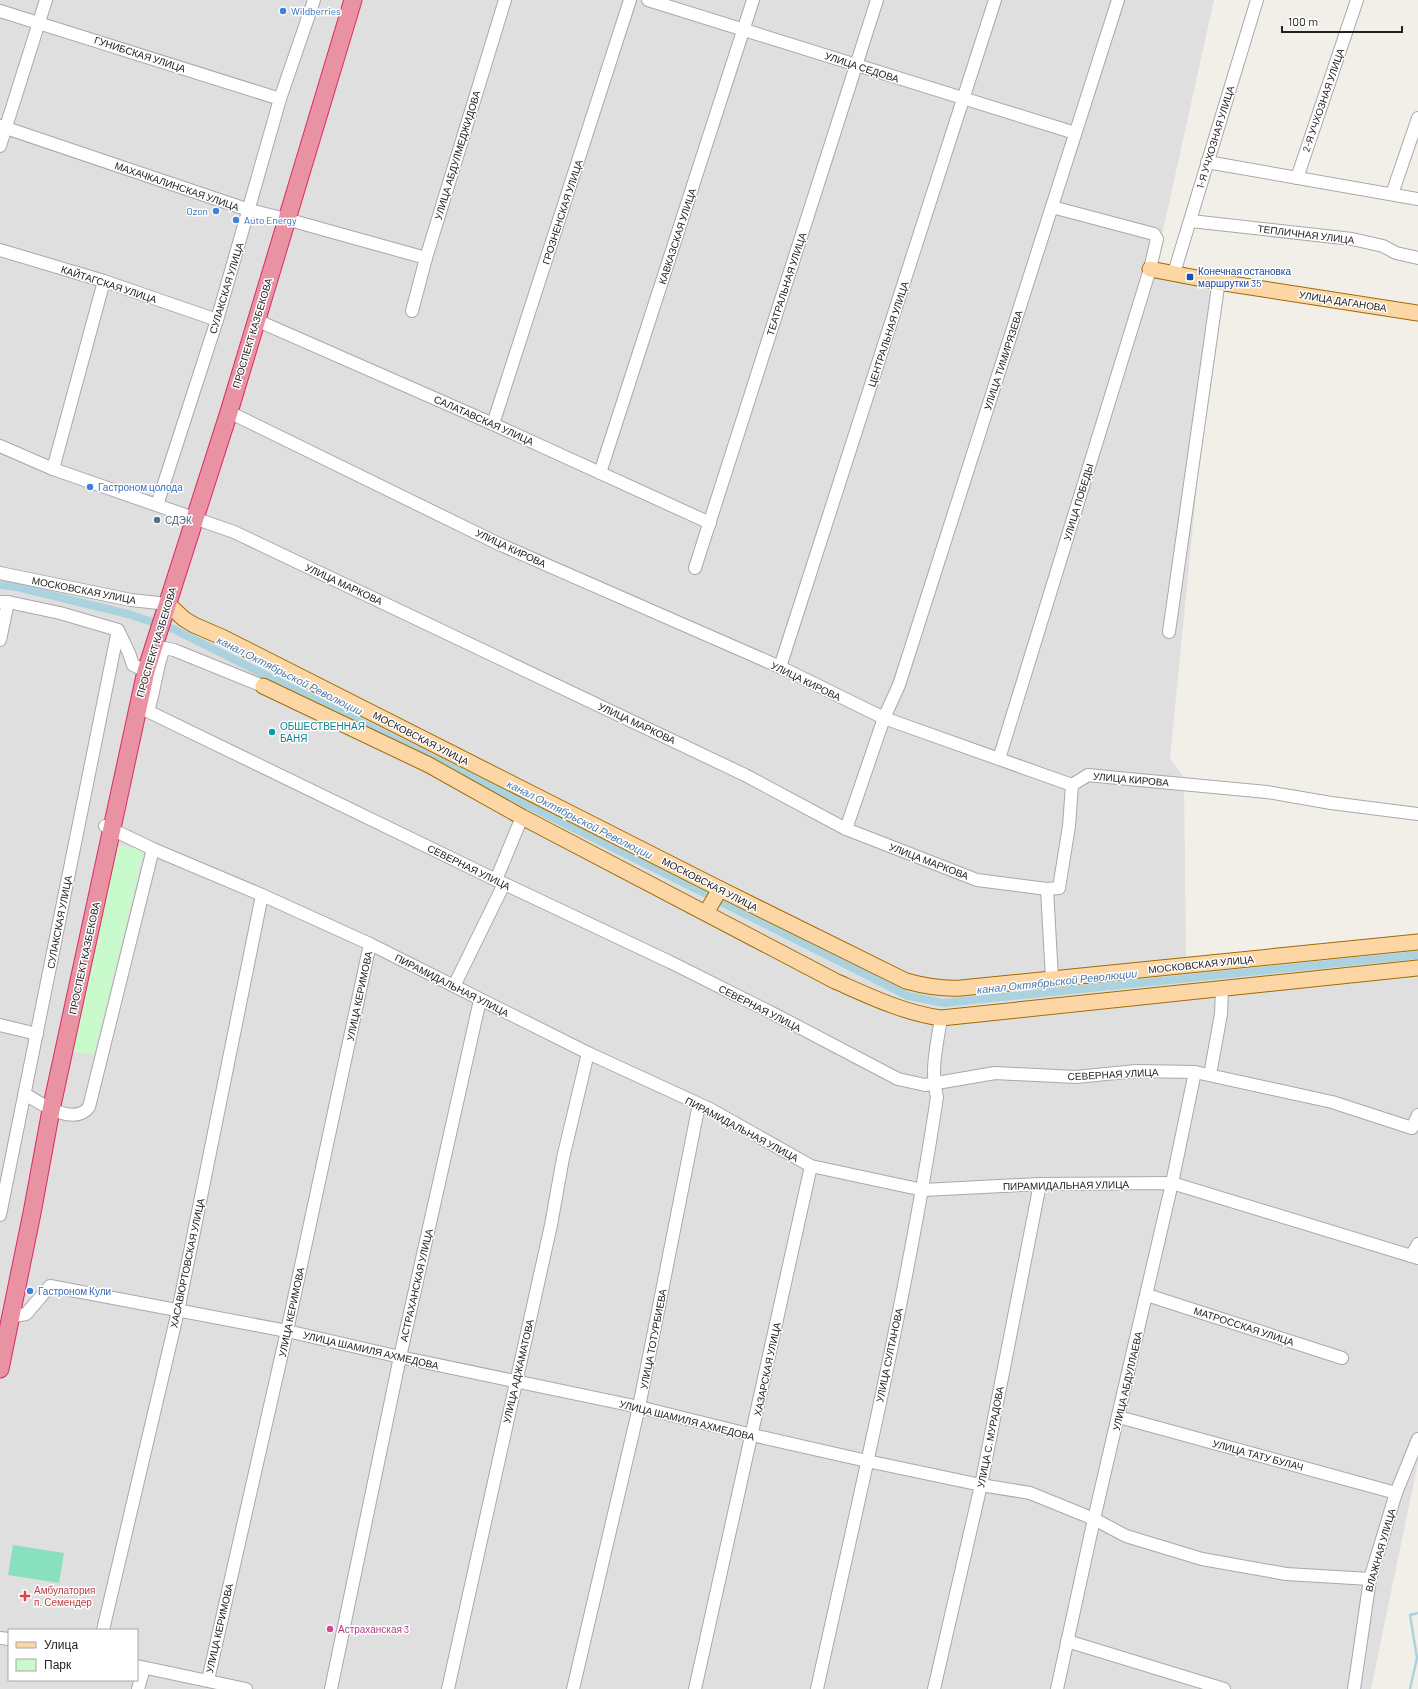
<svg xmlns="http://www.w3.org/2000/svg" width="1418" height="1689" viewBox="0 0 1418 1689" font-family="Barlow,sans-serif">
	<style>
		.residential { fill: #e0dfdf; fill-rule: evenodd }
		.park { fill: #c8facc }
		.pitch { fill: #88e0be }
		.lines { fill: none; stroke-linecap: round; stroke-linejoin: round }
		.stream { stroke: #aad3df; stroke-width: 2.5 }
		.canal { stroke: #aad3df; stroke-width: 8 }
		.minor-casing { stroke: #a9a9a9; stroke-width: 14 }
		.major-casing { stroke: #a06b00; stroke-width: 17 }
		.highway-casing { stroke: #dc2a67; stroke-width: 19 }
		.minor { stroke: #fff; stroke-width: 12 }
		.major { stroke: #fcd6a4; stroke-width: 15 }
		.highway { stroke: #e892a2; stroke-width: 17 }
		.shop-dot { fill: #3f7fe0; stroke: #fff; stroke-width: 1.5 }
		.transit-dot { fill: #1a4fb4; stroke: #fff; stroke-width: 1.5 }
		.service-dot { fill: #5c6f8a; stroke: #fff; stroke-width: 1.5 }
		.culture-dot { fill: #0f9aa8; stroke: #fff; stroke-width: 1.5 }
		.health-dot { fill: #e0444e; stroke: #fff; stroke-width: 1.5 }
		.hotel-dot { fill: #d1479c; stroke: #fff; stroke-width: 1.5 }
		.labels { text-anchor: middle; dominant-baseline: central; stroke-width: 3; stroke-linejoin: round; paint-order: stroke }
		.shop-label { font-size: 10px; fill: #366cbe; stroke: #fff; text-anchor: start }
		.street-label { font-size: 10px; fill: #222; stroke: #fff }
		.transit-label { font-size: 10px; fill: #164399; stroke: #fff; text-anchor: start }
		.service-label { font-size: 10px; fill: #4e5e75; stroke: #fff; text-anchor: start }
		.culture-label { font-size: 10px; fill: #0d838f; stroke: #fff; text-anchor: start }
		.health-label { font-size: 10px; fill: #be3a42; stroke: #fff; text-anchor: start }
		.hotel-label { font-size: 10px; fill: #b23c85; stroke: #fff; text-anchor: start }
		.water-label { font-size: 11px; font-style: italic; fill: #4a7aab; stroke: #fff }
	</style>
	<rect width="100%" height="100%" fill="#f2efe9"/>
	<path class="residential" d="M 0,0 L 1214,0 L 1156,262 L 1217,282 L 1170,758 L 1184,778 L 1186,963 L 1418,946 L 1418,1462 L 1371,1689 L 0,1689 ZM 9,1630 L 137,1630 L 137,1680 L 9,1680 Z"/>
	<path class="park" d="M 122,846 L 144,850 L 94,1055 L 70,1051 L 115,848 Z"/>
	<path class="pitch" d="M 13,1545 L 64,1553 L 59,1583 L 8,1575 Z"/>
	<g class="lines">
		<path class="stream" d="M 1410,1689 L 1417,1658 L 1410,1615 L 1418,1613"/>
		<g class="canal">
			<path d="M 0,585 L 17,587 L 128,614 L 173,629 L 708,895"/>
			<path d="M 721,902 L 908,996 L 944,1003 L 1418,955"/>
		</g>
		<g class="minor-casing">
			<g id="minor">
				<path d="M 648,0 L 1075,133"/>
				<path d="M 0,11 L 280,99"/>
				<path d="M 0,126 L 249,210 L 286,219 L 426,258"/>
				<path d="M 0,146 L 46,0"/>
				<path d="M 1207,162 L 1418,199"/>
				<path d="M 1297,178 L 1357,0"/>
				<path d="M 1392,194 L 1418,118"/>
				<path d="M 1191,221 L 1352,239 L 1383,246 L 1396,253 L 1418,258"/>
				<path d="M 0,250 L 104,281 L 217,320"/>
				<path d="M 1174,273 L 1257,0"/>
				<path d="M 412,311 L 426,258 L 505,0"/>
				<path d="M 256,320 L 493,424 L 710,523"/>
				<path d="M 229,412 L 499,544 L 780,667 L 884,718 L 1072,785 L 1088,775 L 1118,778 L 1267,792 L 1331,803 L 1418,814"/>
				<path d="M 493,424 L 630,0"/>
				<path d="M 0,446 L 53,469 L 234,532 L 745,775 L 846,829 L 977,880 L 1047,889 L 1059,888 L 1069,826 L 1072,785"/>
				<path d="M 53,469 L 104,281"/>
				<path d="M 600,473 L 753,0"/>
				<path d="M 157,505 L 217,320 L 280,99 L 314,0"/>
				<path d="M 695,568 L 877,0"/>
				<path d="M 0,573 L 131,600 L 168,604"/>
				<path d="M 0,602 L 8,602 L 60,613 L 118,630 L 129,653 L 133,665 L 146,671"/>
				<path d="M 1169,632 L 1219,280"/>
				<path d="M 0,640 L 8,602"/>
				<path d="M 780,667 L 995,0"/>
				<path d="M 137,706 L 490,877 L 670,962 L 774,1014 L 898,1079 L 925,1085 L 995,1073 L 1076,1077 L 1136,1071 L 1195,1072 L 1332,1102 L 1412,1128 L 1418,1115"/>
				<path d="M 148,711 C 155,690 156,668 164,648 L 174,650 L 263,686"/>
				<path d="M 999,759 L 1150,269 L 1157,239 L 1154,234 L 1052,207"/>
				<path d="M 105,826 L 153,849 L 262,895 L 370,944 L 588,1053 L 710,1109 L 811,1166 L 923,1190 L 1040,1184 L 1172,1183 L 1418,1258"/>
				<path d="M 846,829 L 884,718 L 899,685 L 1118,0"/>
				<path d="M 496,880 L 522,817"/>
				<path d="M 1047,889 L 1052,979"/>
				<path d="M 454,986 L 504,884"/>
				<path d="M 0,1025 L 37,1034"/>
				<path d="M 1210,1075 L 1221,1014 L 1222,988"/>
				<path d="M 25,1094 C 40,1103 74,1127 89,1107 L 153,849"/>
				<path d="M 0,1215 L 118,630"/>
				<path d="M 1411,1256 L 1418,1244"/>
				<path d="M 1147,1295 L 1342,1358"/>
				<path d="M 10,1317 L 26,1314 L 50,1286 L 287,1331 L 400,1357 L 639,1407 L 752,1435 L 867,1461 L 981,1485 L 1030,1493 L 1094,1519 L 1126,1536 L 1202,1559 L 1286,1574 L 1370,1579"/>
				<path d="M 1119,1417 L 1396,1493"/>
				<path d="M 103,1630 L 178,1311 L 262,895"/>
				<path d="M 0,1638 L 9,1639"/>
				<path d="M 1067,1641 L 1224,1689"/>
				<path d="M 137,1666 L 246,1689"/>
				<path d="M 208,1680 L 287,1331 L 370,944"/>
				<path d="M 138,1689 L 144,1668"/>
				<path d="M 331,1689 L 400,1357 L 480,1000"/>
				<path d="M 448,1689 L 551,1225 L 563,1158 L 588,1053"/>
				<path d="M 573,1689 L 639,1407 L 699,1104"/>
				<path d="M 695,1689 L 811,1166"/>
				<path d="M 817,1689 C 860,1493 907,1296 937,1097 C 930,1070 937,1045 941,1018"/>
				<path d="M 934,1689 L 981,1485 L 1040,1184"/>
				<path d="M 1057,1689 L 1094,1519 L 1172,1183 L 1195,1072"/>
				<path d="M 1354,1689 L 1370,1579 L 1396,1493 L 1418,1439"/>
			</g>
		</g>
		<g class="major-casing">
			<g id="major">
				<path d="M 1150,269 L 1218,282 L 1418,313"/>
				<path d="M 168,604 L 184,619 L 194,625 L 224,638 L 720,889 L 906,981 C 924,986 942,989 961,988 L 1418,942"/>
				<path d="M 263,686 L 429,765 L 522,817 L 835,981 C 869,996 904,1013 941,1018 L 1418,968"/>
				<path d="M 706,913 L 720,889"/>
			</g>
		</g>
		<g class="highway-casing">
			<path id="highway" d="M 0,1369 L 32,1213 L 51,1110 L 146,671 L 229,412 L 353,0"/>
		</g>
		<use href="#minor" class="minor"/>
		<use href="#major" class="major"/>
		<use href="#highway" class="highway"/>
	</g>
	<g class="shop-dot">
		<circle cx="283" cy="11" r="4"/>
		<circle cx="216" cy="211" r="4"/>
		<circle cx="236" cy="220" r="4"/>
		<circle cx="90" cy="487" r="4"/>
		<circle cx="30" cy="1291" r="4"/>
	</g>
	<rect class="transit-dot" x="1186" y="273" width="8" height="8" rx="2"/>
	<circle class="service-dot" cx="157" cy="520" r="4"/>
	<circle class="culture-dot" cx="272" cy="732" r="4"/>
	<path class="health-dot" d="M23 1590h4v4h4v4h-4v4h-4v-4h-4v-4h4z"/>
	<circle class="hotel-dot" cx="330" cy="1629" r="4"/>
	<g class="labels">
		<g class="shop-label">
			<text x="291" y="11">Wildberries</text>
			<text x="208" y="211" text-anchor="end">Ozon</text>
			<text x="244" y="220">Auto Energy</text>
			<text x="98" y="487">Гастроном цолода</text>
			<text x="38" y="1291">Гастроном Кули</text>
		</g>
		<g class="street-label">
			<text transform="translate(140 54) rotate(18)">ГУНИБСКАЯ УЛИЦА</text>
			<text transform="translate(862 67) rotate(18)">УЛИЦА СЕДОВА</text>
			<text transform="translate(1323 100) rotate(-71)">2-Я УЧХОЗНАЯ УЛИЦА</text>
			<text transform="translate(1215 137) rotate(-73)">1-Я УЧХОЗНАЯ УЛИЦА</text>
			<text transform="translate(457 155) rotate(-73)">УЛИЦА АБДУЛМЕДЖИДОВА</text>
			<text transform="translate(177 186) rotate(19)">МАХАЧКАЛИНСКАЯ УЛИЦА</text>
			<text transform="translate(562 212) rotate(-72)">ГРОЗНЕНСКАЯ УЛИЦА</text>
			<text transform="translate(1306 234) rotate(7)">ТЕПЛИЧНАЯ УЛИЦА</text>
			<text transform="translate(677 236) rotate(-72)">КАВКАЗСКАЯ УЛИЦА</text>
			<text transform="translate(109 284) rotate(18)">КАЙТАГСКАЯ УЛИЦА</text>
			<text transform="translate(786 284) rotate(-72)">ТЕАТРАЛЬНАЯ УЛИЦА</text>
			<text transform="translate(226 288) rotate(-73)">СУЛАКСКАЯ УЛИЦА</text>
			<text transform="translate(1343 301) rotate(9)">УЛИЦА ДАГАНОВА</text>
			<text transform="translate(252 333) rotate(-73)">ПРОСПЕКТ КАЗБЕКОВА</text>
			<text transform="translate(888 334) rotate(-72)">ЦЕНТРАЛЬНАЯ УЛИЦА</text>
			<text transform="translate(1003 360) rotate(-72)">УЛИЦА ТИМИРЯЗЕВА</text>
			<text transform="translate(484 420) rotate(24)">САЛАТАВСКАЯ УЛИЦА</text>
			<text transform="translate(1078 502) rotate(-73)">УЛИЦА ПОБЕДЫ</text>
			<text transform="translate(511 548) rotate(25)">УЛИЦА КИРОВА</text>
			<text transform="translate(344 584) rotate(25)">УЛИЦА МАРКОВА</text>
			<text transform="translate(84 590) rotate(11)">МОСКОВСКАЯ УЛИЦА</text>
			<text transform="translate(156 642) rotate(-73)">ПРОСПЕКТ КАЗБЕКОВА</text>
			<text transform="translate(806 681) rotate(26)">УЛИЦА КИРОВА</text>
			<text transform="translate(637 723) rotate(25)">УЛИЦА МАРКОВА</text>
			<text transform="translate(421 738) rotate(27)">МОСКОВСКАЯ УЛИЦА</text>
			<text transform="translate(1131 779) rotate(5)">УЛИЦА КИРОВА</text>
			<text transform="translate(929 861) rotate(21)">УЛИЦА МАРКОВА</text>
			<text transform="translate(469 867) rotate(26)">СЕВЕРНАЯ УЛИЦА</text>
			<text transform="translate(710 884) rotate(27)">МОСКОВСКАЯ УЛИЦА</text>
			<text transform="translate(59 922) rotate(-79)">СУЛАКСКАЯ УЛИЦА</text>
			<text transform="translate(84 958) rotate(-78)">ПРОСПЕКТ КАЗБЕКОВА</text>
			<text transform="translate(1201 964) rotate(-6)">МОСКОВСКАЯ УЛИЦА</text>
			<text transform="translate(452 985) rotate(27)">ПИРАМИДАЛЬНАЯ УЛИЦА</text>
			<text transform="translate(359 996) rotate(-78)">УЛИЦА КЕРИМОВА</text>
			<text transform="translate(760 1008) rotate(27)">СЕВЕРНАЯ УЛИЦА</text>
			<text transform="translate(1113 1074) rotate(-3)">СЕВЕРНАЯ УЛИЦА</text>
			<text transform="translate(742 1129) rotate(28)">ПИРАМИДАЛЬНАЯ УЛИЦА</text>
			<text transform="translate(1066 1185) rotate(-1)">ПИРАМИДАЛЬНАЯ УЛИЦА</text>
			<text transform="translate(187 1263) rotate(-78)">ХАСАВЮРТОВСКАЯ УЛИЦА</text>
			<text transform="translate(416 1285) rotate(-77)">АСТРАХАНСКАЯ УЛИЦА</text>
			<text transform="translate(291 1312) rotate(-78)">УЛИЦА КЕРИМОВА</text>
			<text transform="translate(1244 1326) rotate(18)">МАТРОССКАЯ УЛИЦА</text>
			<text transform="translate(653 1339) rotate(-79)">УЛИЦА ТОТУРБИЕВА</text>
			<text transform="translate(371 1350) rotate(13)">УЛИЦА ШАМИЛЯ АХМЕДОВА</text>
			<text transform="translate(889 1355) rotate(-78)">УЛИЦА СУЛТАНОВА</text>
			<text transform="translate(767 1369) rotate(-78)">ХАЗАРСКАЯ УЛИЦА</text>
			<text transform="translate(518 1371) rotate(-77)">УЛИЦА АДЖАМАТОВА</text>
			<text transform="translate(1127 1381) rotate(-77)">УЛИЦА АБДУЛЛАЕВА</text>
			<text transform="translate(687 1420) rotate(14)">УЛИЦА ШАМИЛЯ АХМЕДОВА</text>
			<text transform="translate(990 1437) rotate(-79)">УЛИЦА С. МУРАДОВА</text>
			<text transform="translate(1258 1455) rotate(15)">УЛИЦА ТАТУ БУЛАЧ</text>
			<text transform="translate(1380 1550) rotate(-74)">ВЛАЖНАЯ УЛИЦА</text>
			<text transform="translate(219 1628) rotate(-77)">УЛИЦА КЕРИМОВА</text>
		</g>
		<g class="transit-label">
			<text x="1198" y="271">Конечная остановка<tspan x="1198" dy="12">маршрутки 35</tspan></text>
		</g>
		<g class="service-label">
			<text x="165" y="520">СДЭК</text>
		</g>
		<g class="culture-label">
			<text x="280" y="726">ОБШЕСТВЕННАЯ<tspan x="280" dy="12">БАНЯ</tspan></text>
		</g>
		<g class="health-label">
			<text x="34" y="1590">Амбулатория<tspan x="34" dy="12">п. Семендер</tspan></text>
		</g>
		<g class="hotel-label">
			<text x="338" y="1629">Астраханская 3</text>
		</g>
		<g class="water-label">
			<text transform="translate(290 675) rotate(27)">канал Октябрьской Революции</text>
			<text transform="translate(580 819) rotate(27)">канал Октябрьской Революции</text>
			<text transform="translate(1057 981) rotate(-6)">канал Октябрьской Революции</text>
		</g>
	</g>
	<rect x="8" y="1629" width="130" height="52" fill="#ffffff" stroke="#a7a7a7"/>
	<rect x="16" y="1642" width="20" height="6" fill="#fcd6a4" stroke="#a7a7a7"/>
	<text x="44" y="1649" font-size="12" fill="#222222">Улица</text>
	<rect x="16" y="1659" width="20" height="12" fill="#c8facc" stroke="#a7a7a7"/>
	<text x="44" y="1669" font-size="12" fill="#222222">Парк</text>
	<path d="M1282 26v6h120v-6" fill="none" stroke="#222222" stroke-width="2"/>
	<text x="1288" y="26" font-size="12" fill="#222222" stroke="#ffffff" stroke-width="3" paint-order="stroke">100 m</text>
</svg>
